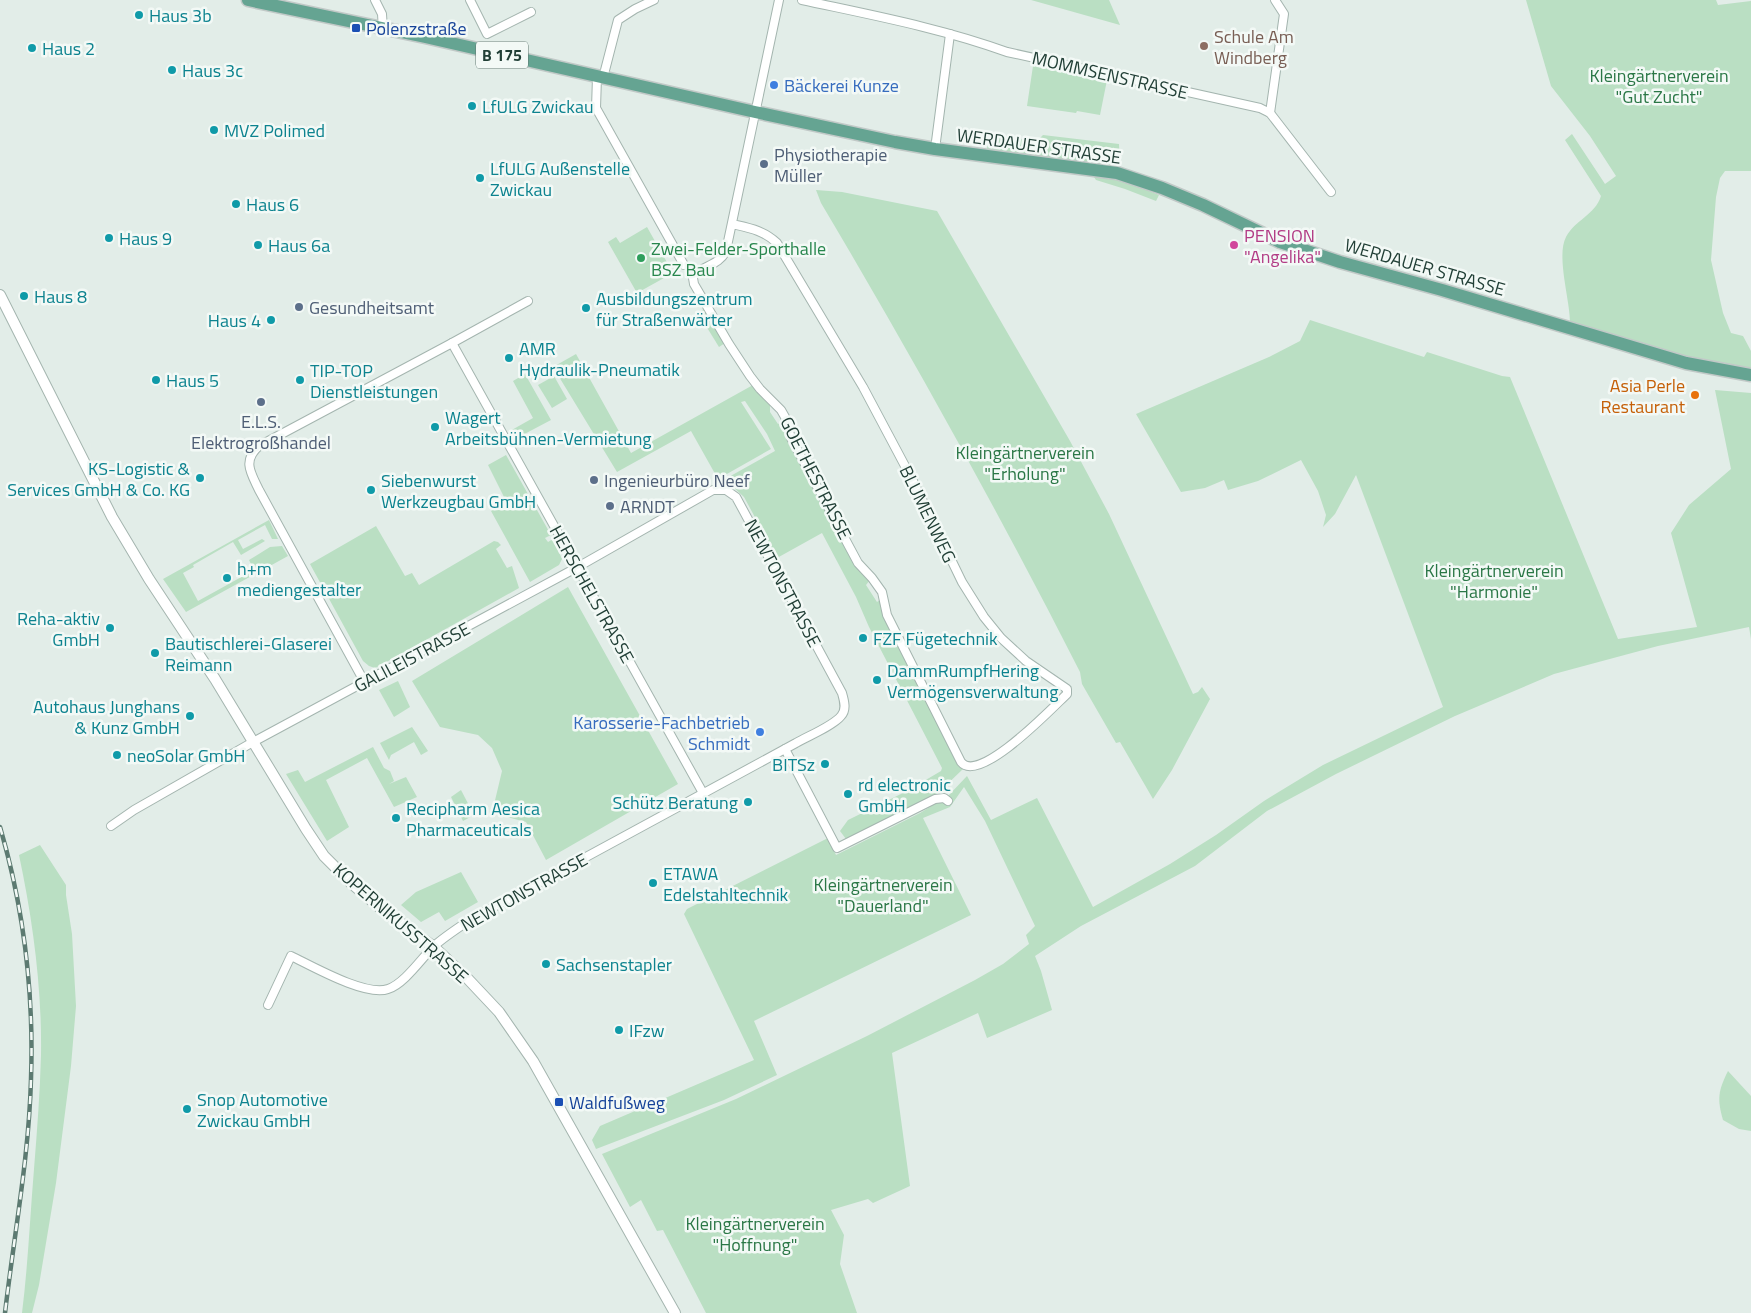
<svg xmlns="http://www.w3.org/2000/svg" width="1751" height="1313" viewBox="0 0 1751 1313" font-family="'Titillium Web',sans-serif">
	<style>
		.green { fill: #badfc3 }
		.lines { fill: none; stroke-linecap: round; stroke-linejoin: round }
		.minor-casing { stroke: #a4b5af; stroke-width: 10 }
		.tertiary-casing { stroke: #a4b5af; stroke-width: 12 }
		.primary-casing { stroke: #c1c9c7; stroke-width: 15 }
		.minor { stroke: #fff; stroke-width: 8 }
		.tertiary { stroke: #fff; stroke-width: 10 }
		.primary { stroke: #65a492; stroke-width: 12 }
		.rail-casing { stroke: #5c7a71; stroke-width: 4.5 }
		.rail { stroke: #f3f9f6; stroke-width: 2.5; stroke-dasharray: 8; stroke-linecap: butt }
		.culture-dot { fill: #0f9aa8; stroke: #f3f9f6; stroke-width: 2 }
		.transit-dot { fill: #1a4fb4; stroke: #f3f9f6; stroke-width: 2 }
		.education-dot { fill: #8d6e63; stroke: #f3f9f6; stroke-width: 2 }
		.shop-dot { fill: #3f7fe0; stroke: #f3f9f6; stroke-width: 2 }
		.service-dot { fill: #5c6f8a; stroke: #f3f9f6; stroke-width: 2 }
		.hotel-dot { fill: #d1479c; stroke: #f3f9f6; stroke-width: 2 }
		.leisure-dot { fill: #2e9e5b; stroke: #f3f9f6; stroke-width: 2 }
		.food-dot { fill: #e8710a; stroke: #f3f9f6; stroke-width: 2 }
		.labels { text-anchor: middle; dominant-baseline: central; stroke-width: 5; stroke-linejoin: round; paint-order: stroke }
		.shield { fill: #f3f9f6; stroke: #607770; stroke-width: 1 }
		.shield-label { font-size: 16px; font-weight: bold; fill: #213f36 }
		.culture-label { font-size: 18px; fill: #0d838f; stroke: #f3f9f6; text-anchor: start }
		.transit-label { font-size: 18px; fill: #164399; stroke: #f3f9f6; text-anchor: start }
		.education-label { font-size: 18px; fill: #785e54; stroke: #f3f9f6; text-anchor: start }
		.street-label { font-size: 18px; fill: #213f36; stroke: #f3f9f6 }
		.park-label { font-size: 18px; fill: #2a7746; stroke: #f3f9f6 }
		.shop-label { font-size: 18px; fill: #366cbe; stroke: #f3f9f6; text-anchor: start }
		.service-label { font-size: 18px; fill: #4e5e75; stroke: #f3f9f6; text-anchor: start }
		.hotel-label { font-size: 18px; fill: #b23c85; stroke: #f3f9f6; text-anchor: start }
		.leisure-label { font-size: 18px; fill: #27864d; stroke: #f3f9f6; text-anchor: start }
		.food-label { font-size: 18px; fill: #c56008; stroke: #f3f9f6; text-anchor: end }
	</style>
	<rect width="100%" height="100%" fill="#e2ede8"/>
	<g class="green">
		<path d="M 1031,0 L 1109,0 L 1120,25 Z"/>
		<path d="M 1526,0 L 1716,0 L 1718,5 L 1751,1 L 1751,171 L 1725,171 L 1720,178 L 1716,197 L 1711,260 L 1723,313 L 1731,333 L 1743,336 L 1751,351 L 1751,371 L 1699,363 L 1570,322 C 1570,300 1556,256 1566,237 C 1575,220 1595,215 1601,196 L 1565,140 L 1572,134 L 1605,184 L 1616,176 L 1590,136 L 1551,86 Z"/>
		<path d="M 1033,66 L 1107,80 L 1100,115 L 1077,111 L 1076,113 L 1027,106 Z"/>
		<path d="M 1043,135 L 1119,144 L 1120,168 L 1091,162 L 986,151 L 991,136 L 1037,141 Z"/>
		<path d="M 1092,174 L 1127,182 L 1159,195 L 1156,201 L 1125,189 L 1096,180 Z"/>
		<path d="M 816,190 L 842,192 L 937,211 L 1070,441 L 1109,514 L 1193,694 L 1198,692 L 1202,687 L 1210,699 L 1172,770 L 1153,799 L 1120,742 L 1116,743 L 1082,684 L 1080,672 C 999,513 912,356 821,203 Z"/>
		<path d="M 647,227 L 673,273 L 637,293 L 608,242 L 616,237 L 620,243 Z"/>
		<path d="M 704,309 L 725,343 L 719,347 L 698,313 Z"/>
		<path d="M 1310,320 L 1424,357 L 1427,352 L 1502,376 L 1510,377 L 1618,639 L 1697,627 L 1671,533 L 1689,505 L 1731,469 L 1715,390 L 1751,393 L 1751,639 L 1749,627 L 1658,646 L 1554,674 L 1455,716 L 1336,774 L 1267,811 L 1195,866 L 1081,926 L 1035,956 L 1041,971 L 1052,1010 L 987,1038 L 978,1013 L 892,1053 L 910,1186 L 873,1203 L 868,1199 L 831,1210 L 844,1235 L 840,1264 L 857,1313 L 706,1313 L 663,1230 L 657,1231 L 641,1200 L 630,1207 L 602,1154 L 736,1099 L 867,1036 L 975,980 L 1003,964 L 1029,944 L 1026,935 L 1035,926 L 985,821 L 964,787 L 950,807 L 923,818 L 971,915 L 754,1021 L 777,1075 L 724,1100 L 596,1149 L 592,1140 L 600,1126 L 754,1060 L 684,914 L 687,909 L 828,838 L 836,855 L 920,813 L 948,796 L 967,776 L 991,820 L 1037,798 L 1093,907 L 1170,864 L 1216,835 L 1264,801 L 1323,765 L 1443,707 L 1356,475 L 1335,514 L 1323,527 L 1326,515 L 1318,491 L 1301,460 L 1258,481 L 1228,490 L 1224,480 L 1205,488 L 1181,492 L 1136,414 L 1269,357 L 1300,341 Z"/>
		<path d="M 576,354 L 631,453 L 753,385 L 770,403 L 770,412 L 778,424 L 784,421 L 870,580 L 866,585 L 877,602 L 881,599 L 880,605 L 886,622 L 953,754 L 963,769 L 938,793 L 853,836 L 846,839 L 840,831 L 848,820 L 907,791 L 941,771 L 942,768 L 869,627 L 856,597 L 822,533 L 777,558 L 744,497 L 732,486 L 718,483 L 775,451 L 767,434 L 745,401 L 741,402 L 771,449 L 718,479 L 691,431 L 617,472 L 553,367 Z"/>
		<path d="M 525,374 L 551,420 L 515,439 L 510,431 L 533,418 L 513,381 Z"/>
		<path d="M 554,376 L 567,399 L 552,408 L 538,385 Z"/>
		<path d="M 506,455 L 551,535 L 545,538 L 548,542 L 553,539 L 562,559 L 559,565 L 530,582 L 491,511 L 507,503 L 488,465 Z"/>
		<path d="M 269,520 L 278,539 L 272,539 L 265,525 L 238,540 L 243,549 L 262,539 L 265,541 L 241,555 L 233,542 L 193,565 L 194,567 L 183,573 L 198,601 L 254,570 L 249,560 L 270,547 L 282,546 L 288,556 L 186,612 L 163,579 Z"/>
		<path d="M 376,526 L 405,576 L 412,573 L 419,585 L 494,541 L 498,542 L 501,545 L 496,549 L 507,568 L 512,566 L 519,588 L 381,665 L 375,668 L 369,666 L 363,661 L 310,564 Z"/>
		<path d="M 568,587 L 678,784 L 546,860 L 526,822 L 492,813 L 502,771 L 492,748 L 478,735 L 440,727 L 412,681 Z"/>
		<path d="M 398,681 L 410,707 L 394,717 L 379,690 Z"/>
		<path d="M 412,727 L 428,751 L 421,755 L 414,742 L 391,755 L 389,760 L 380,743 Z"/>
		<path d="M 373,747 L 384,768 L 390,771 L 394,781 L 389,784 L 406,777 L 417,797 L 394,807 L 367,758 L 326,780 L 349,827 L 327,841 L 286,774 L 298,770 L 305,782 Z"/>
		<path d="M 461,790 L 474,815 L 463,821 L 451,797 Z"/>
		<path d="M 40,845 L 66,885 L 66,895 L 72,934 L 76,1006 L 71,1066 L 56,1183 L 39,1285 L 32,1313 L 22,1313 C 28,1265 30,1217 34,1169 C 37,1131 40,1093 41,1055 C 42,988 33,921 19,855 Z"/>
		<path d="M 461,872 L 478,902 L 445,921 L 439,912 L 421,922 L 401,905 L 416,892 Z"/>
		<path d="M 1728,1071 L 1751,1096 L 1751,1131 L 1739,1129 L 1723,1120 C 1717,1099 1718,1091 1728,1071 Z"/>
	</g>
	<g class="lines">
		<g class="minor-casing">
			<g id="minor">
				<path d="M 375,0 L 382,14 L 383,29"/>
				<path d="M 470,0 L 487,34 L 531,12"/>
				<path d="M 802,0 C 871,15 941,28 1007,52 L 1260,108 L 1270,113 L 1331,192"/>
				<path d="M 597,77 L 596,108 L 684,265"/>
				<path d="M 603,78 L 618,20 L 635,9 L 654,0"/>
				<path d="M 1270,113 L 1284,14 L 1275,0"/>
				<path d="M 935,149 L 950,34"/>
				<path d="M 732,224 C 749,228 763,230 777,243 L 863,387 L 913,481 L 962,582 L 984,617 L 1001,638 L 1026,661 L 1067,689 L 1067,694 C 1053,707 979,785 961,762 L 887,615 L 882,592 L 872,578 L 858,563 L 791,438 L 785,417 L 781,410 L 760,389 L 750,376 L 729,344 L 694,284 L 693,278 L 694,275 C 705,265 719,265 726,251 L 779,0"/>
				<path d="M 452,343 L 528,301"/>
				<path d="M 365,683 L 259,490 C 251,473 242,461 259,446 L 452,343 L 703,793"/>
				<path d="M 785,749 L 837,848 L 935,799 L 944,798 L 948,801"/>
				<path d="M 111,826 L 134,810 L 253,742 L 576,568 L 713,490 L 726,490 L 736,497 L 842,693 C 844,700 847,710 841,716 C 833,726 808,736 796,743 L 470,920 C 458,928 444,937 433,947 C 421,959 404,984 388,989 C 366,997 312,966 291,956 L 268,1005"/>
			</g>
		</g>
		<g class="tertiary-casing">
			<path id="tertiary" d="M 0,295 L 112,517 L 149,579 L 215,679 L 306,829 L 324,856 L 351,883 L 379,907 L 434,947 L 467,978 L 499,1012 L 533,1061 L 675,1313"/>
		</g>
		<g class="primary-casing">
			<path id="primary" d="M 248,0 L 425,37 L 755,112 L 895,142 L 935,149 L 1117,173 L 1162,188 L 1203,205 L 1280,242 L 1340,262 L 1442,290 L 1686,363 L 1751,375"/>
		</g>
		<use href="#minor" class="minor"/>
		<use href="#tertiary" class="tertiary"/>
		<use href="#primary" class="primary"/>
		<g class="rail-casing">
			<path id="rail" d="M 0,827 C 24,909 34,993 31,1079 C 29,1157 14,1235 5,1313"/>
		</g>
		<use href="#rail" class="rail"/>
	</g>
	<g class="culture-dot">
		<circle cx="139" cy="15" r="5"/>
		<circle cx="32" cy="48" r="5"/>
		<circle cx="172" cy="70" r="5"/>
		<circle cx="472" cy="106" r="5"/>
		<circle cx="214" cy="130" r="5"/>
		<circle cx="480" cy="178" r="5"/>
		<circle cx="236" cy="204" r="5"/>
		<circle cx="109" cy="238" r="5"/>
		<circle cx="258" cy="245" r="5"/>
		<circle cx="24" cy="296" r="5"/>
		<circle cx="586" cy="308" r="5"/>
		<circle cx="271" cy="320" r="5"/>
		<circle cx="509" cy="358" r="5"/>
		<circle cx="156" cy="380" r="5"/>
		<circle cx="300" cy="380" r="5"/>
		<circle cx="435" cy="427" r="5"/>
		<circle cx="200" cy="478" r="5"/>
		<circle cx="371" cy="490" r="5"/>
		<circle cx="227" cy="578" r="5"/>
		<circle cx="110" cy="628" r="5"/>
		<circle cx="863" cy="638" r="5"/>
		<circle cx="155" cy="653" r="5"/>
		<circle cx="877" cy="680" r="5"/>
		<circle cx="190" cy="716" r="5"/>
		<circle cx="117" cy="755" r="5"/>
		<circle cx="825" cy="764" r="5"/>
		<circle cx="848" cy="794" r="5"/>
		<circle cx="748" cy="802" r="5"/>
		<circle cx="396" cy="818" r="5"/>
		<circle cx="653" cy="883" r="5"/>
		<circle cx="546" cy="964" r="5"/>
		<circle cx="619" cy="1030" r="5"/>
		<circle cx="187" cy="1109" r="5"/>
	</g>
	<g class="transit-dot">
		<rect x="351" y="23" width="10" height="10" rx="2.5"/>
		<rect x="554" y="1097" width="10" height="10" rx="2.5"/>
	</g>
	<circle class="education-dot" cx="1204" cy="46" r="5"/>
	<g class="shop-dot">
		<circle cx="774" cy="85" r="5"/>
		<circle cx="760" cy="732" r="5"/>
	</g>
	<g class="service-dot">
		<circle cx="764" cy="164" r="5"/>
		<circle cx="299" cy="307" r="5"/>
		<circle cx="261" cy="402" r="5"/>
		<circle cx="594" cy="480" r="5"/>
		<circle cx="610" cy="506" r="5"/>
	</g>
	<circle class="hotel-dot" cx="1234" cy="245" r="5"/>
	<circle class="leisure-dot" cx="641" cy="258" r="5"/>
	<circle class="food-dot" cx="1695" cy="395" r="5"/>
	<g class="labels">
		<rect class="shield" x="476" y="41.5" width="52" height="27" rx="4"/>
		<g class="shield-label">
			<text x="502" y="55">B 175</text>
		</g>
		<g class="culture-label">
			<text x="149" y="15">Haus 3b</text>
			<text x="42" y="48">Haus 2</text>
			<text x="182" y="70">Haus 3c</text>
			<text x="482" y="106">LfULG Zwickau</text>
			<text x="224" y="130">MVZ Polimed</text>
			<text x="490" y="168">LfULG Außenstelle<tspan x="490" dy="21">Zwickau</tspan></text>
			<text x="246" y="204">Haus 6</text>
			<text x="119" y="238">Haus 9</text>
			<text x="268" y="245">Haus 6a</text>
			<text x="34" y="296">Haus 8</text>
			<text x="596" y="298">Ausbildungszentrum<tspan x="596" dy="21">für Straßenwärter</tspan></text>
			<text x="261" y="320" text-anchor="end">Haus 4</text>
			<text x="519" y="348">AMR<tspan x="519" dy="21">Hydraulik-Pneumatik</tspan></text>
			<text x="310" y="370">TIP-TOP<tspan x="310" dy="21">Dienstleistungen</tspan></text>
			<text x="166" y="380">Haus 5</text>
			<text x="445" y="417">Wagert<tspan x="445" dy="21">Arbeitsbühnen-Vermietung</tspan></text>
			<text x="190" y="468" text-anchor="end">KS-Logistic &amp;<tspan x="190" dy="21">Services GmbH &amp; Co. KG</tspan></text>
			<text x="381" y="480">Siebenwurst<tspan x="381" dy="21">Werkzeugbau GmbH</tspan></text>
			<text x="237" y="568">h+m<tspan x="237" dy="21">mediengestalter</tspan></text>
			<text x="100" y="618" text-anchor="end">Reha-aktiv<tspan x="100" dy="21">GmbH</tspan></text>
			<text x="873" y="638">FZF Fügetechnik</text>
			<text x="165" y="643">Bautischlerei-Glaserei<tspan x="165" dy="21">Reimann</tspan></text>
			<text x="887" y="670">DammRumpfHering<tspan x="887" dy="21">Vermögensverwaltung</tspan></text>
			<text x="180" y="706" text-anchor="end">Autohaus Junghans<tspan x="180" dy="21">&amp; Kunz GmbH</tspan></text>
			<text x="127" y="755">neoSolar GmbH</text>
			<text x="815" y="764" text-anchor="end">BITSz</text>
			<text x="858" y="784">rd electronic<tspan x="858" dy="21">GmbH</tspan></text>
			<text x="738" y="802" text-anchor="end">Schütz Beratung</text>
			<text x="406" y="808">Recipharm Aesica<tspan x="406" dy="21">Pharmaceuticals</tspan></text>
			<text x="663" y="873">ETAWA<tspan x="663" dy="21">Edelstahltechnik</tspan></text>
			<text x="556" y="964">Sachsenstapler</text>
			<text x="629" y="1030">IFzw</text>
			<text x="197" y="1099">Snop Automotive<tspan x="197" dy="21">Zwickau GmbH</tspan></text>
		</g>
		<g class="transit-label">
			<text x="366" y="28">Polenzstraße</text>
			<text x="569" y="1102">Waldfußweg</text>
		</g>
		<g class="education-label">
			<text x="1214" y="36">Schule Am<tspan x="1214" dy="21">Windberg</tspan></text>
		</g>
		<g class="street-label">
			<text transform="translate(1110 75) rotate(13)">MOMMSENSTRASSE</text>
			<text transform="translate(1039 146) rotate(8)">WERDAUER STRASSE</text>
			<text transform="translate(1425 267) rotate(16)">WERDAUER STRASSE</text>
			<text transform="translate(816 478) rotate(63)">GOETHESTRASSE</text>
			<text transform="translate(928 514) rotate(64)">BLUMENWEG</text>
			<text transform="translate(783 583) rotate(62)">NEWTONSTRASSE</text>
			<text transform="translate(592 594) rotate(61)">HERSCHELSTRASSE</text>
			<text transform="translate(412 657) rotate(-28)">GALILEISTRASSE</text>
			<text transform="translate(524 892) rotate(-29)">NEWTONSTRASSE</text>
			<text transform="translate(401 923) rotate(41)">KOPERNIKUSSTRASSE</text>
		</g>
		<g class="park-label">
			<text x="1659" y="75">Kleingärtnerverein<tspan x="1659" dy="21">"Gut Zucht"</tspan></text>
			<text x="1025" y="452">Kleingärtnerverein<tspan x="1025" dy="21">"Erholung"</tspan></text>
			<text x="1494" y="570">Kleingärtnerverein<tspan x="1494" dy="21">"Harmonie"</tspan></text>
			<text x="883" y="884">Kleingärtnerverein<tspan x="883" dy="21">"Dauerland"</tspan></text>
			<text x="755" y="1223">Kleingärtnerverein<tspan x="755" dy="21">"Hoffnung"</tspan></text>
		</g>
		<g class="shop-label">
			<text x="784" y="85">Bäckerei Kunze</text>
			<text x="750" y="722" text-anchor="end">Karosserie-Fachbetrieb<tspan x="750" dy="21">Schmidt</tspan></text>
		</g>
		<g class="service-label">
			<text x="774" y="154">Physiotherapie<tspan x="774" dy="21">Müller</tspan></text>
			<text x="309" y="307">Gesundheitsamt</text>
			<text x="261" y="421" text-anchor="middle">E.L.S.<tspan x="261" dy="21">Elektrogroßhandel</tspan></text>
			<text x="604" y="480">Ingenieurbüro Neef</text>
			<text x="620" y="506">ARNDT</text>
		</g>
		<g class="hotel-label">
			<text x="1244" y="235">PENSION<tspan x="1244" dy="21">"Angelika"</tspan></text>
		</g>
		<g class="leisure-label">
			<text x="651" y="248">Zwei-Felder-Sporthalle<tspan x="651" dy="21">BSZ Bau</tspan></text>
		</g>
		<g class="food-label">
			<text x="1685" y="385">Asia Perle<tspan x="1685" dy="21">Restaurant</tspan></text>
		</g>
	</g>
</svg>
